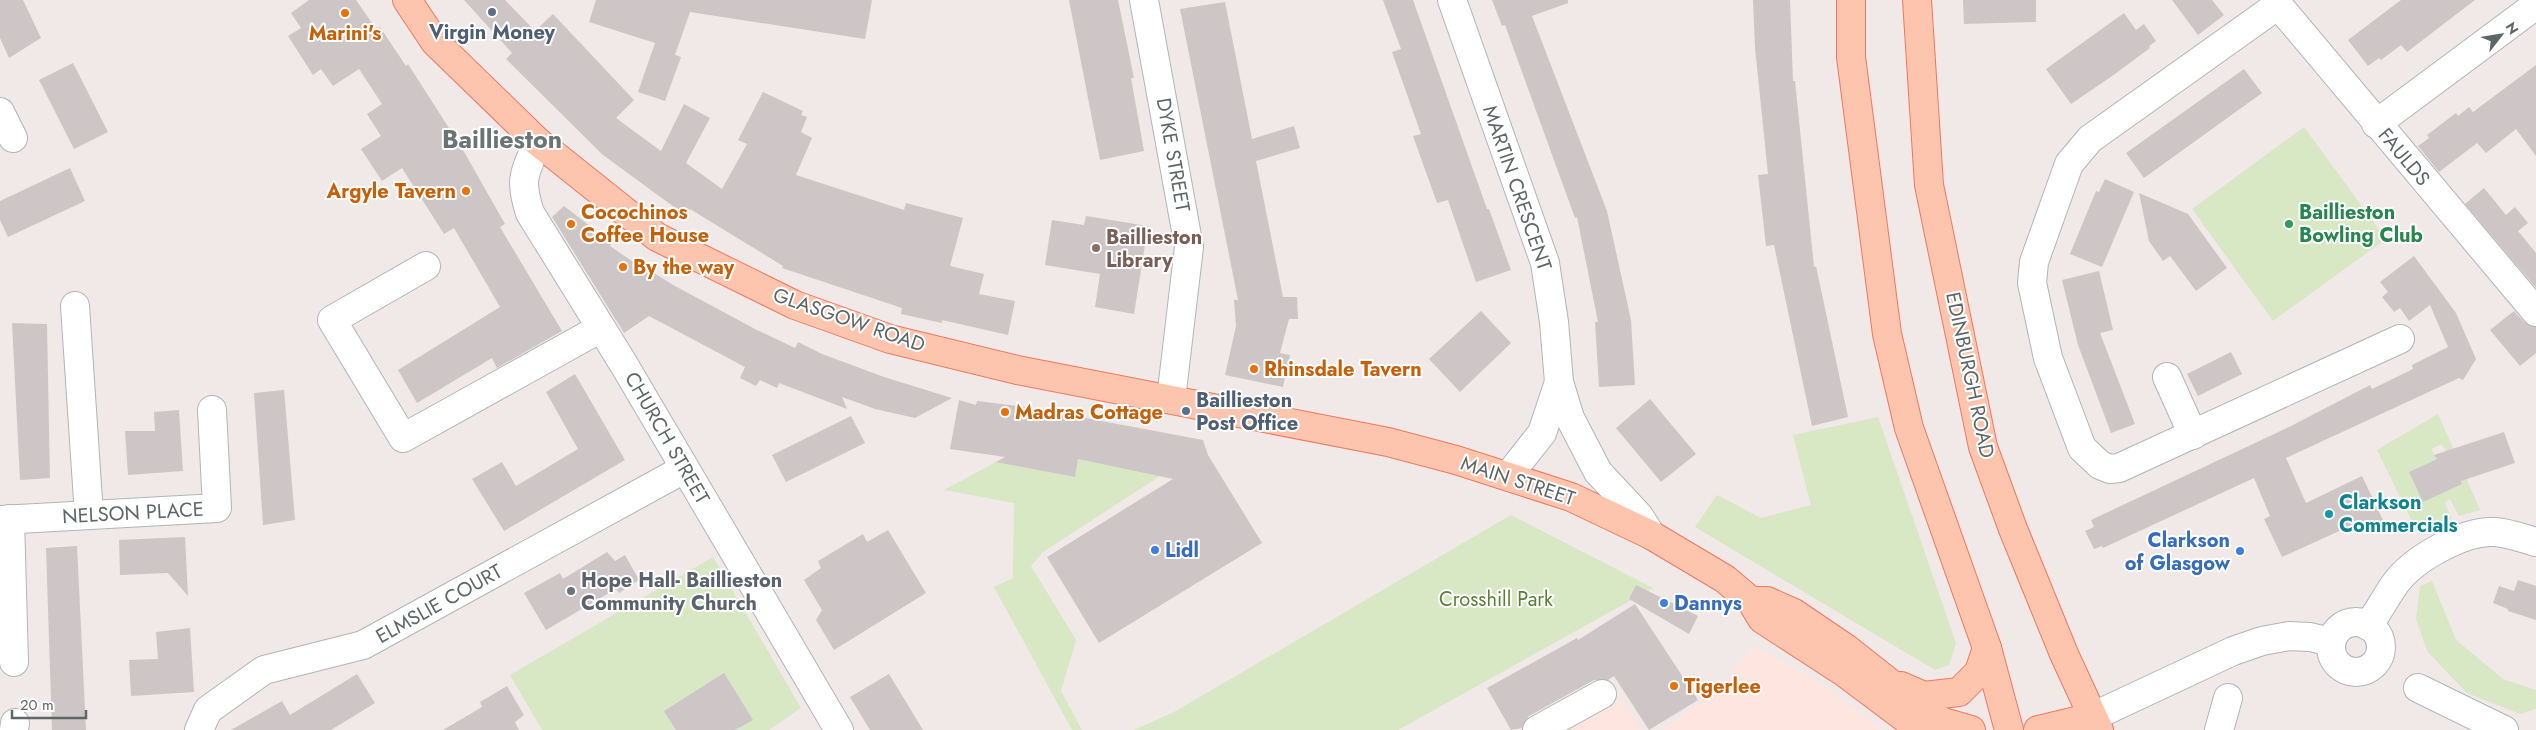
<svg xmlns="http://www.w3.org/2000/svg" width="2536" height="730" viewBox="0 0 2536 730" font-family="Jost,sans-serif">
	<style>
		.commercial { fill: #fee5df }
		.green { fill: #d8e7c4; fill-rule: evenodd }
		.building { fill: #cec6c6 }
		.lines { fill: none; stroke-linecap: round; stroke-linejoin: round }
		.minor-casing { stroke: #afb6b6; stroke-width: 30 }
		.tertiary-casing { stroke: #afb6b6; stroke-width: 30 }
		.primary-casing { stroke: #f07760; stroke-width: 30 }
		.minor { stroke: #fff; stroke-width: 28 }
		.tertiary { stroke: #fff; stroke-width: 28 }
		.primary { stroke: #fec5ae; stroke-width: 28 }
		.service-dot { fill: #5c6f8a; stroke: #fff; stroke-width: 2 }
		.food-dot { fill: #e8710a; stroke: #fff; stroke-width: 2 }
		.leisure-dot { fill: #2e9e5b; stroke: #fff; stroke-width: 2 }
		.education-dot { fill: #8d6e63; stroke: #fff; stroke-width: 2 }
		.culture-dot { fill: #0f9aa8; stroke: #fff; stroke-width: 2 }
		.shop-dot { fill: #3f7fe0; stroke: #fff; stroke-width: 2 }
		.worship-dot { fill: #6b7280; stroke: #fff; stroke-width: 2 }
		.labels { text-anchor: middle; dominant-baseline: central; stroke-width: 4; stroke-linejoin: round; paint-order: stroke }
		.service-label { font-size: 20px; font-weight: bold; fill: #4e5e75; stroke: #fff }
		.food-label { font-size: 20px; font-weight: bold; fill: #c56008; stroke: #fff; text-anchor: start }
		.street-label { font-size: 20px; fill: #5e6767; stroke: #fff }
		.leisure-label { font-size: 20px; font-weight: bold; fill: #27864d; stroke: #fff; text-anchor: start }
		.education-label { font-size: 20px; font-weight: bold; fill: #785e54; stroke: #fff; text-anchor: start }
		.culture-label { font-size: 20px; font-weight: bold; fill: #0d838f; stroke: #fff; text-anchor: start }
		.shop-label { font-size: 20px; font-weight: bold; fill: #366cbe; stroke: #fff; text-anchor: start }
		.worship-label { font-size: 20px; font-weight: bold; fill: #5b616d; stroke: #fff; text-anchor: start }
		.park-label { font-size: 20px; fill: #5b8034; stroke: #fff }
		.district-label { font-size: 25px; font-weight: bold; fill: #6a7473; stroke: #fff }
	</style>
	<rect width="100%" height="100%" fill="#f0e9e7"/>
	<g class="commercial">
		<path d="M 1753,646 L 1805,674 L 1884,730 L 1663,730 L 1723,685 Z"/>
		<path d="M 1616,693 L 1642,730 L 1554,730 Z"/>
	</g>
	<g class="green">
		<path d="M 2304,127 L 2386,239 L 2273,321 L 2192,209 Z"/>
		<path d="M 2438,414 L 2480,510 L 2459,516 L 2450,499 L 2445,503 L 2452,519 L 2418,533 L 2377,450 ZM 2442,444 L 2462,484 L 2424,501 L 2409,472 L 2437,459 L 2431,449 Z"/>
		<path d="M 1878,417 L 1956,643 L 1949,665 L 1935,670 L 1695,527 L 1717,495 L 1761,518 L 1811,505 L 1793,435 Z"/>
		<path d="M 1078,459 L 1160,476 L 1043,552 L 1031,566 L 1076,640 L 1061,691 L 1082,730 L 1072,730 L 994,587 L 1013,578 L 1014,503 L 944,490 L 998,461 L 1074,477 Z"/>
		<path d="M 1511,515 L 1653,588 L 1398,730 L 1134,730 L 1174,712 Z"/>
		<path d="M 713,557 L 801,708 L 769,730 L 542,730 L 510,675 Z"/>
		<path d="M 2432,581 L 2456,640 L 2503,679 L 2536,690 L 2536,709 L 2520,714 L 2467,693 L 2427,651 L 2416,619 L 2420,586 Z"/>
	</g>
	<g class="building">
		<path d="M 0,0 L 23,0 L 41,38 L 9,58 L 0,38 Z"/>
		<path d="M 309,0 L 356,0 L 376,29 L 380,27 L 406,66 L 408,64 L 463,150 L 505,224 L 500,227 L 562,331 L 497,368 L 492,358 L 417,403 L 398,370 L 500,307 L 454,228 L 444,234 L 402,168 L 382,181 L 361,149 L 381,136 L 367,114 L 382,104 L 359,69 L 333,86 L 321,69 L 313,75 L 288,36 L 301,28 L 291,13 Z"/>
		<path d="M 464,0 L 505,0 L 535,31 L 553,14 L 634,100 L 616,118 L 661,151 L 684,104 L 710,118 L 686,163 L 722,189 L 747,144 L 738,140 L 763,92 L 803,111 L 801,115 L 807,117 L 801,132 L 812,138 L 796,175 L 904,210 L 906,203 L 963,218 L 950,266 L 984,274 L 979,294 L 1015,301 L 1008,335 L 942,320 L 942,323 L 901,314 L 902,308 L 782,268 L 783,266 L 690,209 L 685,215 L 603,155 L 506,59 L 512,53 Z"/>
		<path d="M 596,0 L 872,0 L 865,39 L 690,12 L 675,55 L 681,57 L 665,101 L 638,92 L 655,43 L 589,22 Z"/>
		<path d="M 1069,0 L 1118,0 L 1134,78 L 1131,78 L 1144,151 L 1100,160 Z"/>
		<path d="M 1383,0 L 1413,0 L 1487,209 L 1489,209 L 1511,270 L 1476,282 L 1448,200 L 1437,203 L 1413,136 L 1421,134 L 1392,52 L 1401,49 Z"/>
		<path d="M 1492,0 L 1568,0 L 1568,3 L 1532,16 L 1607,211 L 1631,320 L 1635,385 L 1599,387 L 1595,322 L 1598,322 L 1577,217 L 1575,218 L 1505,25 L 1502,26 Z"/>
		<path d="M 1753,0 L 1790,0 L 1793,81 L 1795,81 L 1814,267 L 1816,266 L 1848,417 L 1812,426 L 1774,245 L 1766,246 L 1758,175 L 1768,174 L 1755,48 Z"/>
		<path d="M 1963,0 L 2036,0 L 2036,22 L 1964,24 Z"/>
		<path d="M 2172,0 L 2212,0 L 2224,15 L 2198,35 Z"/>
		<path d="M 2401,0 L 2475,0 L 2407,52 L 2401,45 L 2381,60 L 2379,58 L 2368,66 L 2348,40 Z"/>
		<path d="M 1225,2 L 1252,139 L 1294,126 L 1300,148 L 1256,161 L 1283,297 L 1297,297 L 1298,319 L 1289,319 L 1280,353 L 1290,355 L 1283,387 L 1225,375 L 1236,326 L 1234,300 L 1238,300 L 1180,9 Z"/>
		<path d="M 2124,13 L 2136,30 L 2144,24 L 2156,41 L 2149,46 L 2150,48 L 2115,74 L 2071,104 L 2046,69 Z"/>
		<path d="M 73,63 L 108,132 L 74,149 L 39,80 Z"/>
		<path d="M 2536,65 L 2536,156 L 2516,129 L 2486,153 L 2477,143 L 2439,172 L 2418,146 L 2429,138 L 2427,135 L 2456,113 L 2458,116 L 2469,107 L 2473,112 Z"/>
		<path d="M 2244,69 L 2262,93 L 2144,178 L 2126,153 Z"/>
		<path d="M 70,168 L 85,201 L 8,237 L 0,220 L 0,201 Z"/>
		<path d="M 2105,179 L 2134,192 L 2102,267 L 2070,254 L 2096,191 L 2099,192 Z"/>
		<path d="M 2484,188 L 2506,215 L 2515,207 L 2528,223 L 2518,231 L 2536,253 L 2536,288 L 2465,204 Z"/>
		<path d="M 2139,193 L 2188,214 L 2227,268 L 2196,291 L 2170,256 L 2163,261 L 2149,241 Z"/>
		<path d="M 564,206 L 612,243 L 610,246 L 645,270 L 646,268 L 675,286 L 755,329 L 795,348 L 798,342 L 822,354 L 884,377 L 952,398 L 915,418 L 875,409 L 842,397 L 847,409 L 779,383 L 777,388 L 760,380 L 756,386 L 740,378 L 745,367 L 649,316 L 624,333 L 552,217 Z"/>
		<path d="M 1086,216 L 1148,226 L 1134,314 L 1095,307 L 1100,274 L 1045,265 L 1052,220 L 1084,225 Z"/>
		<path d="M 2414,256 L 2456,313 L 2476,359 L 2463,380 L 2459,378 L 2286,458 L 2306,503 L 2362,476 L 2383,520 L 2363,530 L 2359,522 L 2282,557 L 2264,519 L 2270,516 L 2254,478 L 2103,548 L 2102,546 L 2094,549 L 2085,531 L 2094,527 L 2091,520 L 2291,426 L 2370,385 L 2372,389 L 2413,369 L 2412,365 L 2448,347 L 2430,305 L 2409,321 L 2400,308 L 2394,312 L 2382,297 L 2388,292 L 2380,282 Z"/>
		<path d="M 2099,271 L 2113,330 L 2100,333 L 2135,424 L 2111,433 L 2078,345 L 2062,280 Z"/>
		<path d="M 1481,311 L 1511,343 L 1460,392 L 1429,359 Z"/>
		<path d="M 2514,311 L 2524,322 L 2536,327 L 2536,353 L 2520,366 L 2490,330 Z"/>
		<path d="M 12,323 L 47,324 L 50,478 L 20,480 Z"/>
		<path d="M 2231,352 L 2242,374 L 2198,396 L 2187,374 Z"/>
		<path d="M 575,374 L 625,460 L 504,531 L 472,479 L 502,462 L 516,486 L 578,449 L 546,392 Z"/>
		<path d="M 284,390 L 295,520 L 263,525 L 254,393 Z"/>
		<path d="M 1650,399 L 1696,454 L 1661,482 L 1616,428 Z"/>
		<path d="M 959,400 L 976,405 L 977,401 L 1027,407 L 1203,440 L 1208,455 L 1262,543 L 1099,643 L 1047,557 L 1173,479 L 1078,459 L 1075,477 L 996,462 L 1005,457 L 950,449 Z"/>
		<path d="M 179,410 L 183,471 L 128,475 L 125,431 L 155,431 L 154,412 Z"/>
		<path d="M 851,416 L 865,443 L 786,482 L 772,455 Z"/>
		<path d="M 2504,432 L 2515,463 L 2461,481 L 2462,484 L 2423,502 L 2409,472 L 2437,459 L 2434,455 Z"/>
		<path d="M 888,530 L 926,593 L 834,650 L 816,620 L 822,610 L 804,580 L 821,568 L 818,561 L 863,534 L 867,542 Z"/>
		<path d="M 185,537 L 188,596 L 168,573 L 120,575 L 119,540 Z"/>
		<path d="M 77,546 L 86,730 L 52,730 L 46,548 Z"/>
		<path d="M 607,552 L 615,561 L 625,555 L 639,580 L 619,593 L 616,589 L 546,630 L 524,593 L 560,573 L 563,579 Z"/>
		<path d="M 2518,580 L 2536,586 L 2536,620 L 2508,611 L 2508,609 L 2493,603 L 2499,586 L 2514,591 Z"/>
		<path d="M 1636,585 L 1698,616 L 1689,634 L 1629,599 Z"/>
		<path d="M 1635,604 L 1698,700 L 1649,730 L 1614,676 L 1608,680 L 1594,680 L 1529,716 L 1522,728 L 1511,730 L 1487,688 L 1577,638 L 1578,640 Z"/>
		<path d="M 190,628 L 194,692 L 131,696 L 129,660 L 158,659 L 156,632 Z"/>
		<path d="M 724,673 L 753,720 L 735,730 L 676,730 L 664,711 Z"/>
		<path d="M 357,674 L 375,703 L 331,730 L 231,730 L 282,701 L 290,715 Z"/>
		<path d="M 889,674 L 923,730 L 870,730 L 850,697 Z"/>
		<path d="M 507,686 L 524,715 L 515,722 L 519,730 L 443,730 L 482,707 L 480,702 Z"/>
	</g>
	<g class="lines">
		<g class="minor-casing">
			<g id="minor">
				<path d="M 1144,0 L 1189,247 L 1171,399"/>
				<path d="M 1452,0 L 1545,263 L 1554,322 L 1559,382 L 1570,418 L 1598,472 L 1639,516 L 1651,535"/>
				<path d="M 2274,0 L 2536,312"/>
				<path d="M 2278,5 L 2090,139 L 2069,164 L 2034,262 L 2032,283 L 2048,358 L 2082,448 L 2100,465 L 2110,469 L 2119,468 L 2400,339"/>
				<path d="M 0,112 L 13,138"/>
				<path d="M 2376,124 L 2536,5"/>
				<path d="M 426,266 L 332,320 L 403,438 L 601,328"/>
				<path d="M 75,306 L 89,515"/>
				<path d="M 2167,377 L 2193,435"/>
				<path d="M 1508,476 L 1542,433 L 1559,382"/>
				<path d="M 10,519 L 14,662"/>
				<path d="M 0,520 L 217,508 L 212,410"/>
				<circle cx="2356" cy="647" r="25"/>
				<path d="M 2368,626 C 2378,612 2386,597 2395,584 C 2413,559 2464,530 2495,532 C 2509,533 2522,538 2536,542"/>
				<path d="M 2418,688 L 2504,730"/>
				<path d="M 2092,717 L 2233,651 L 2262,641 L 2289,636 L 2310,637 L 2331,642"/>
				<path d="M 14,730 L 15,723"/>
				<path d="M 199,730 L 208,710 L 264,670 L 363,645 L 684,469"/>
				<path d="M 1537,730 L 1602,694"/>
				<path d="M 2219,730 L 2228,698"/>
			</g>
		</g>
		<g class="tertiary-casing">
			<path id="tertiary" d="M 538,142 C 524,174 519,179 530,213 L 623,363 L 839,730"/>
		</g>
		<g class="primary-casing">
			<g id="primary">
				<path d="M 407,0 L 435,42 L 538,142 L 657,237 L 795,305 L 890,339 L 1017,370 L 1388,442 L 1456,460 L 1571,497 L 1651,535 L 1725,579 L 1751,601 L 1762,619 L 1845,673 L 1921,730"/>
				<path d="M 1851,0 L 1851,57 L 1887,334 L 1909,428 L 1987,648 L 2009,730"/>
				<path d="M 1917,0 L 1929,185 L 1983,447 L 2013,529 L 2064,654 L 2099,730"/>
				<path d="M 1751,601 L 1767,601 L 1794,613 L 1847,649 L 1928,713 L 1943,722 L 1971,730"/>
				<path d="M 1901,686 L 1924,696 L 1959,692 L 1979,672 L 1987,648"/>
				<path d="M 2038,730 L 2092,717"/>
			</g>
		</g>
		<use href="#minor" class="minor"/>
		<use href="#tertiary" class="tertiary"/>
		<use href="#primary" class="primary"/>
	</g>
	<g class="service-dot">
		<circle cx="492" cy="12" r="5"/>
		<circle cx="1186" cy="411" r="5"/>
	</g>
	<g class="food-dot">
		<circle cx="345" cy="13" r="5"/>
		<circle cx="466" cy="191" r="5"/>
		<circle cx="571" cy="224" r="5"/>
		<circle cx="623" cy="267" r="5"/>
		<circle cx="1254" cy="369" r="5"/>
		<circle cx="1005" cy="412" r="5"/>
		<circle cx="1674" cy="686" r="5"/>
	</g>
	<circle class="leisure-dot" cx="2289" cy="224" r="5"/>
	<circle class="education-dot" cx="1096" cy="248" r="5"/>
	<circle class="culture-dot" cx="2329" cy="514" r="5"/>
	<g class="shop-dot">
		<circle cx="1155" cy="550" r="5"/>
		<circle cx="2240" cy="551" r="5"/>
		<circle cx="1664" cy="603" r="5"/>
	</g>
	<circle class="worship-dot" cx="571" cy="591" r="5"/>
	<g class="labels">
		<g class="service-label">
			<text x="492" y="32">Virgin Money</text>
			<text x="1196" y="400" text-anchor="start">Baillieston<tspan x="1196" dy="23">Post Office</tspan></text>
		</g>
		<g class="food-label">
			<text x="345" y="33" text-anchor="middle">Marini's</text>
			<text x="456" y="191" text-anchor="end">Argyle Tavern</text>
			<text x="581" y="212">Cocochinos<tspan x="581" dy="23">Coffee House</tspan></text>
			<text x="633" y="267">By the way</text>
			<text x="1264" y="369">Rhinsdale Tavern</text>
			<text x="1015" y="412">Madras Cottage</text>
			<text x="1684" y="686">Tigerlee</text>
		</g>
		<g class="street-label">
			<text transform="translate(1173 155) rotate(80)">DYKE STREET</text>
			<text transform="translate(2404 157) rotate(50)">FAULDS</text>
			<text transform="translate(1517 188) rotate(71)">MARTIN CRESCENT</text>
			<text transform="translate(849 320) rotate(19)">GLASGOW ROAD</text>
			<text transform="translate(1970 375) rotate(78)">EDINBURGH ROAD</text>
			<text transform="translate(667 438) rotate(60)">CHURCH STREET</text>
			<text transform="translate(1518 481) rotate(18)">MAIN STREET</text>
			<text transform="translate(133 513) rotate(-3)">NELSON PLACE</text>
			<text transform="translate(439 604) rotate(-29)">ELMSLIE COURT</text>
		</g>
		<g class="leisure-label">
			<text x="2299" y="212">Baillieston<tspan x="2299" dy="23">Bowling Club</tspan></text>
		</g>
		<g class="education-label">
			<text x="1106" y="237">Baillieston<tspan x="1106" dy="23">Library</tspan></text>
		</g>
		<g class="culture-label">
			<text x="2339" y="502">Clarkson<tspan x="2339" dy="23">Commercials</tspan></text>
		</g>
		<g class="shop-label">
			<text x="2230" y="540" text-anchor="end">Clarkson<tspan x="2230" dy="23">of Glasgow</tspan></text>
			<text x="1165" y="550">Lidl</text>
			<text x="1674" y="603">Dannys</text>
		</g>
		<g class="worship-label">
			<text x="581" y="580">Hope Hall- Baillieston<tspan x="581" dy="23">Community Church</tspan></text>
		</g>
		<g class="park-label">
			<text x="1496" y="599">Crosshill Park</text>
		</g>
		<g class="district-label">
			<text x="502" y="139">Baillieston</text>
		</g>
	</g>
	<g transform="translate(2501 35) rotate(59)" stroke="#ffffff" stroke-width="4" paint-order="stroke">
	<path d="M0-4L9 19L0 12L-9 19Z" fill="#5e6767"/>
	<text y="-8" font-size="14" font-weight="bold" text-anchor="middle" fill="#5e6767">N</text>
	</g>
	<path d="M12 710v8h74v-8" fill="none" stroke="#5e6767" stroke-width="2.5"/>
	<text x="20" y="710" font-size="15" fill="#5e6767" stroke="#ffffff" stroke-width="4" paint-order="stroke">20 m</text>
</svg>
